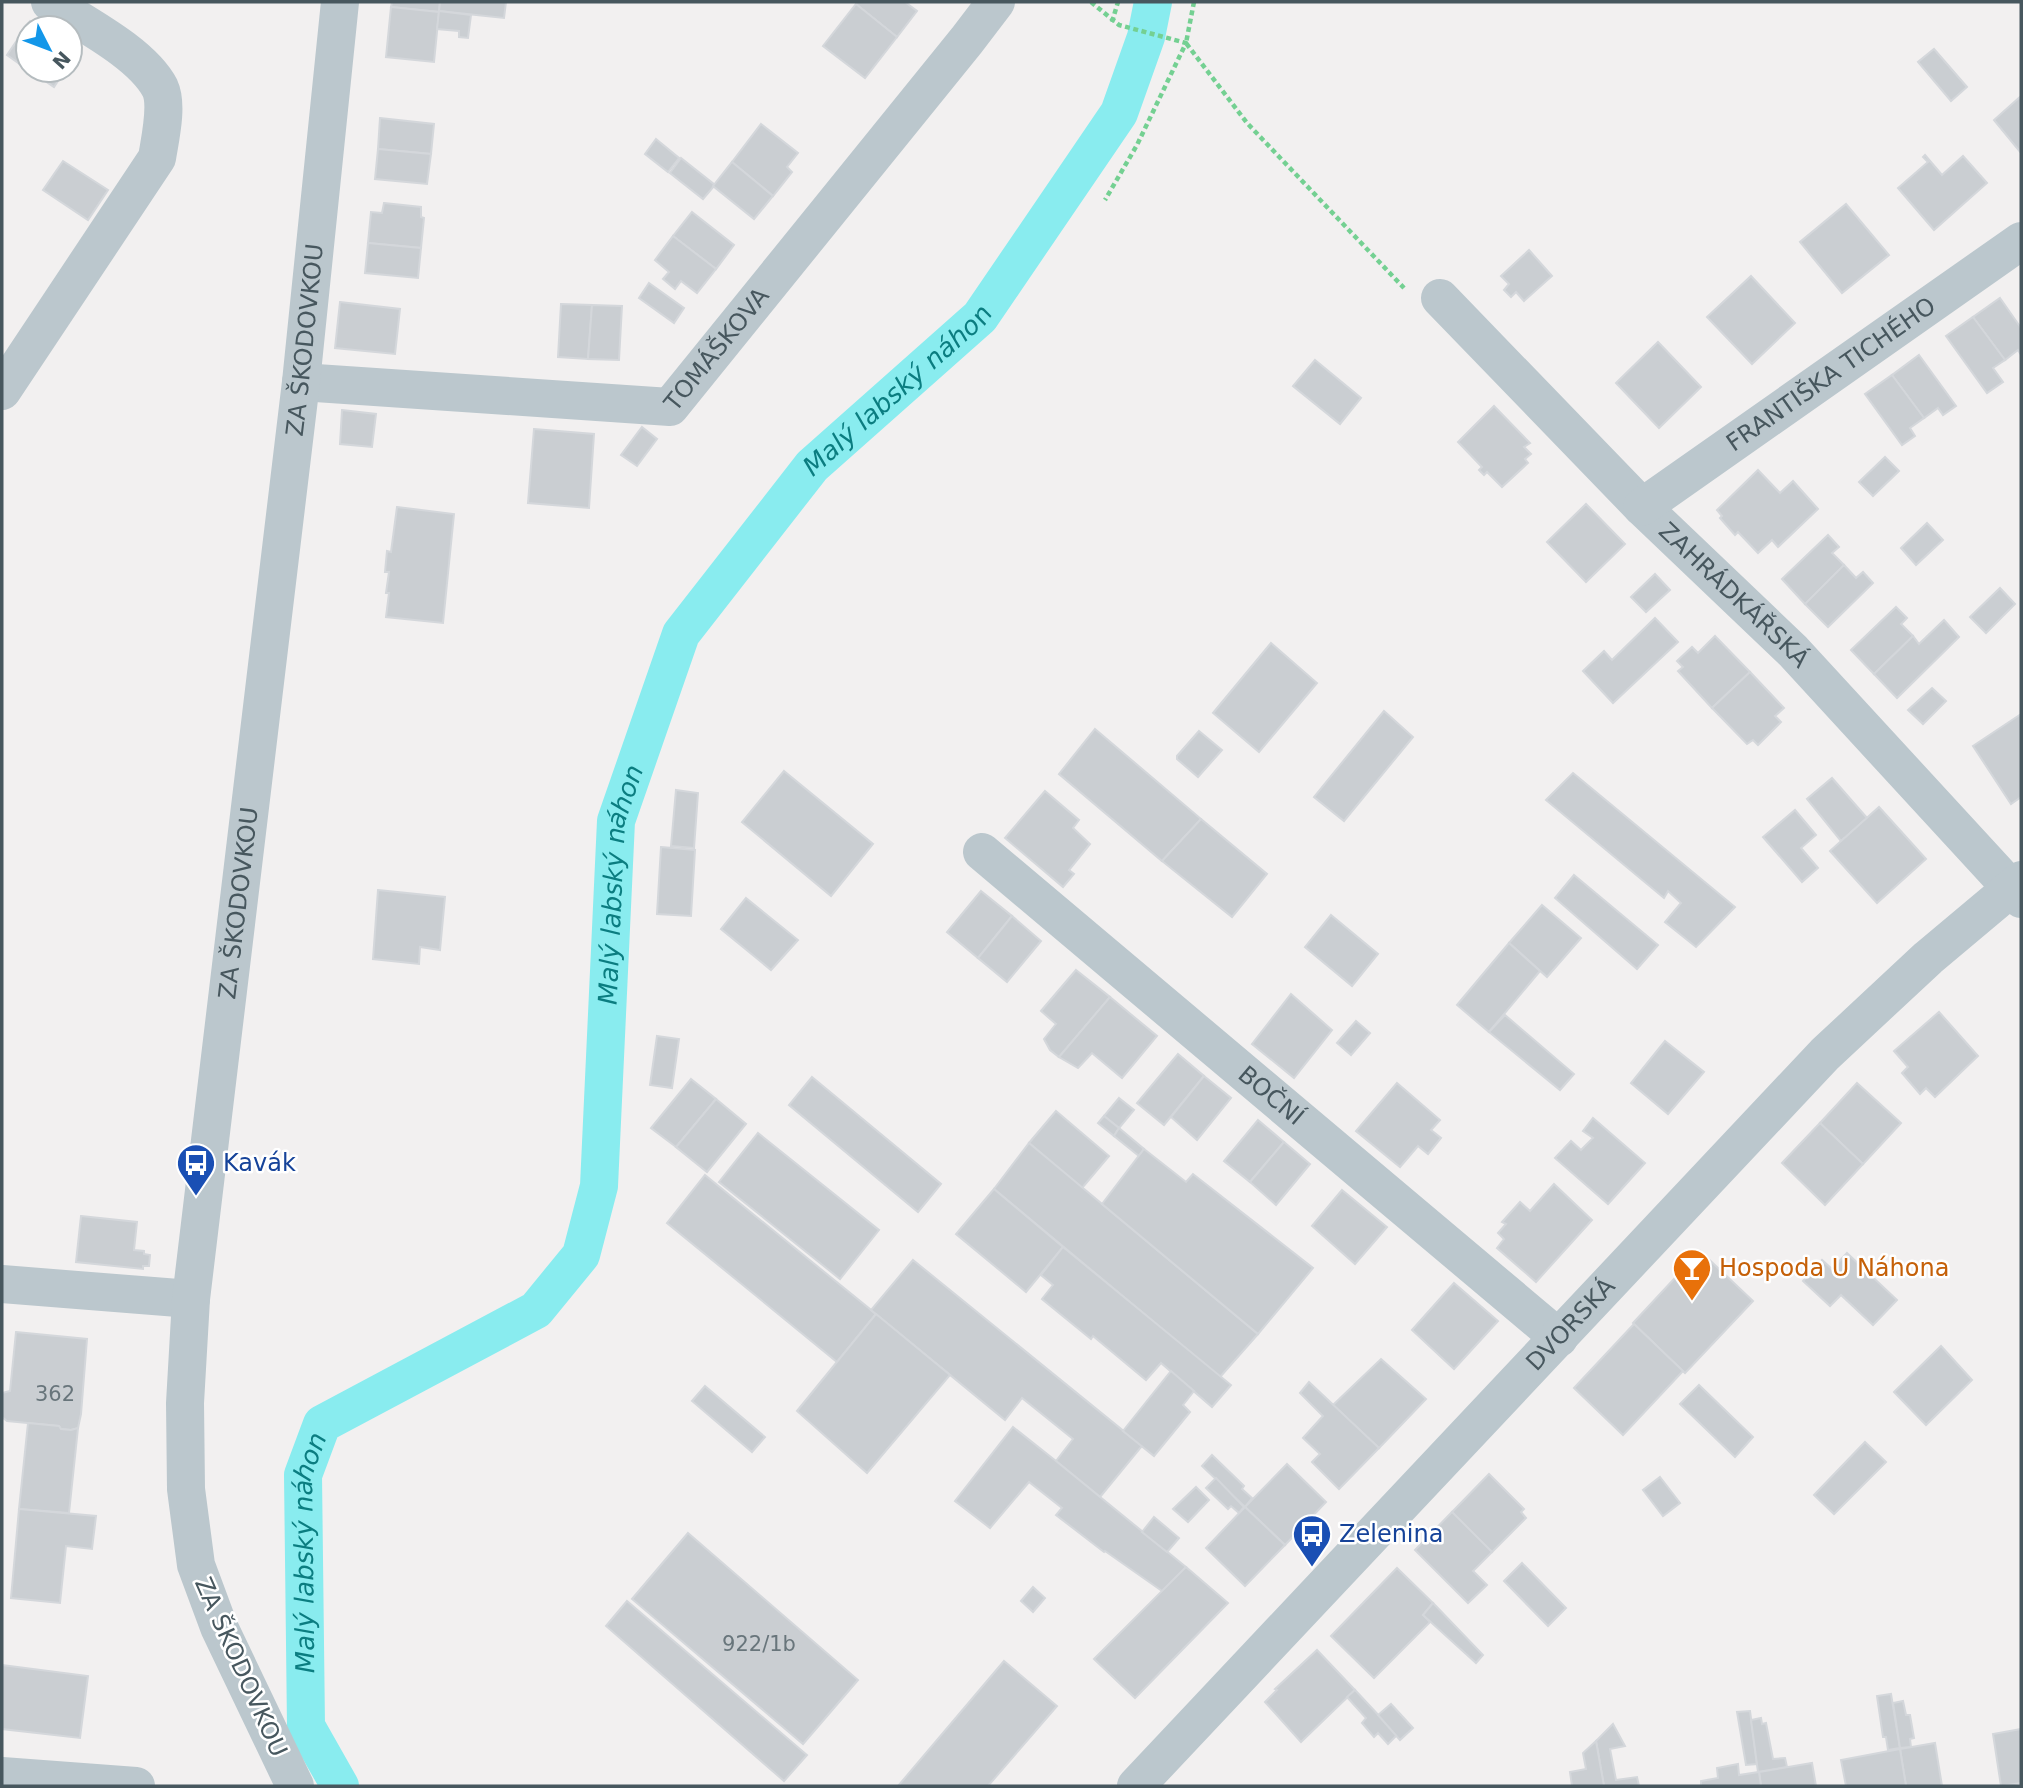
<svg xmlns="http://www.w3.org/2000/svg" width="2023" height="1788" viewBox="0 0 2023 1788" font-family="'DejaVu Sans',sans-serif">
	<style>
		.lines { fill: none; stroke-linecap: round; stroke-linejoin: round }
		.canal { stroke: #89ecef; stroke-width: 38 }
		.building { fill: #caced2; stroke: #d4d7db; stroke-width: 2 }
		.path { stroke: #74d092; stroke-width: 4.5; stroke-dasharray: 5 3.5; stroke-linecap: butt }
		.minor { stroke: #bbc7cd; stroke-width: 38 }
		.labels { text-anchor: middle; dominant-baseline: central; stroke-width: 5; stroke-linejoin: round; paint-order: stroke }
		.number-label { font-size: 21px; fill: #68757b }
		.street-label { font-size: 24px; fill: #47575e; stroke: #fff }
		.transit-label { font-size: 24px; fill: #164399; stroke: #fff; text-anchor: start }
		.food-label { font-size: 24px; fill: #c56008; stroke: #fff; text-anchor: start }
		.water-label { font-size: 26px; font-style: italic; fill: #0b7d80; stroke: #fff }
	</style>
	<rect width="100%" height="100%" fill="#f2f0f0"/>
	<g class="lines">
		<path class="canal" id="s1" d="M 340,1786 L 306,1726 L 303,1475 L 322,1424 L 536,1310 L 581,1255 L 599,1186 L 616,821 L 681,634 L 812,466 L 980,317 L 1119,113 L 1146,37 L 1153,2"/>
	</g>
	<g class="building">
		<path d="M 392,2 L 440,2 L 439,12 L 391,7 Z"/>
		<path d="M 440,2 L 506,2 L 504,18 L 439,11 Z"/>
		<path d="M 857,2 L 905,2 L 917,11 L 897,37 L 856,4 Z"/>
		<path d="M 856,4 L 897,37 L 865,78 L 823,46 Z"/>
		<path d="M 391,7 L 439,12 L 434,62 L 386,57 Z"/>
		<path d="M 439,11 L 471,15 L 468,38 L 459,37 L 459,31 L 437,29 Z"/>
		<path d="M 30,21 L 41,28 L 28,28 L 28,70 L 7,55 Z"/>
		<path d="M 70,47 L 77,52 L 70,63 Z"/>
		<path d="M 1934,49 L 1967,87 L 1951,101 L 1918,62 Z"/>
		<path d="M 29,70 L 65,70 L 54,87 Z"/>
		<path d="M 2021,96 L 2021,153 L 1994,120 Z"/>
		<path d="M 380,118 L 434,124 L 431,154 L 378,149 Z"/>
		<path d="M 761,124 L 798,153 L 787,167 L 792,172 L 773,196 L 732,162 Z"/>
		<path d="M 656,139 L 679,158 L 668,172 L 645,154 Z"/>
		<path d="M 378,149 L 431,154 L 427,184 L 375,179 Z"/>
		<path d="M 1925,155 L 1942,175 L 1963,156 L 1987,183 L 1934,230 L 1898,188 L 1928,162 L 1923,157 Z"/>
		<path d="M 681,158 L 715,185 L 703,199 L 670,173 Z"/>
		<path d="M 63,161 L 108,190 L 88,220 L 43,190 Z"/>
		<path d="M 732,162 L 773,196 L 754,219 L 713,186 Z"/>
		<path d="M 384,203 L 421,207 L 421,217 L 424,218 L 421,248 L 368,243 L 371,212 L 382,213 Z"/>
		<path d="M 1846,204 L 1889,255 L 1842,293 L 1800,242 Z"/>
		<path d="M 692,212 L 734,245 L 716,269 L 673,236 Z"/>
		<path d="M 673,236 L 716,269 L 697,293 L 681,281 L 675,289 L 663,279 L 669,272 L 655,260 Z"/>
		<path d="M 368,243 L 421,248 L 418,278 L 365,273 Z"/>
		<path d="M 1529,250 L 1552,276 L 1524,301 L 1516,292 L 1511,297 L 1504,290 L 1509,284 L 1501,276 Z"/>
		<path d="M 1751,276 L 1795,323 L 1752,364 L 1707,317 Z"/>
		<path d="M 649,283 L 684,308 L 674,323 L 639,298 Z"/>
		<path d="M 2000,298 L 2021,328 L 2021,355 L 2018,350 L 2005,360 L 1973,317 Z"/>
		<path d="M 340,302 L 400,309 L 395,354 L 335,348 Z"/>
		<path d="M 561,304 L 592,305 L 588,359 L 558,357 Z"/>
		<path d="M 592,305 L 622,306 L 619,360 L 588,359 Z"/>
		<path d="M 1973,317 L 2005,360 L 1993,368 L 2003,382 L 1987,393 L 1946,336 Z"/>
		<path d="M 1658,342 L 1701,387 L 1659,428 L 1616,383 Z"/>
		<path d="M 1919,355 L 1956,406 L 1943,415 L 1938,408 L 1924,418 L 1892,375 Z"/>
		<path d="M 1315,360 L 1361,398 L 1340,424 L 1293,386 Z"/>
		<path d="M 1892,375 L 1924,418 L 1910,428 L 1915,436 L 1902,445 L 1865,394 Z"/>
		<path d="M 1494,406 L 1530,443 L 1524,447 L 1531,454 L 1525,459 L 1528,463 L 1502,487 L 1487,472 L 1484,475 L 1479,470 L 1482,467 L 1458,442 Z"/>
		<path d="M 342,410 L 376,414 L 372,447 L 340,444 Z"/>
		<path d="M 642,427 L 657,439 L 637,466 L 621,455 Z"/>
		<path d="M 534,429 L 594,434 L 589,508 L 528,503 Z"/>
		<path d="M 1885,457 L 1899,471 L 1873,496 L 1859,482 Z"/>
		<path d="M 1758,470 L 1780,493 L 1793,481 L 1818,509 L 1778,547 L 1772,540 L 1758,553 L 1738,532 L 1735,535 L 1720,518 L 1722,516 L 1717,510 Z"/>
		<path d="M 1586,504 L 1625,544 L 1586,582 L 1547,542 Z"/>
		<path d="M 397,507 L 454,514 L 443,623 L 386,617 L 389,593 L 386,593 L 389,572 L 385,572 L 387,551 L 391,552 Z"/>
		<path d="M 1927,523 L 1943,540 L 1916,565 L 1901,548 Z"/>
		<path d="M 1828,535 L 1839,547 L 1832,553 L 1844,565 L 1805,604 L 1782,579 Z"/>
		<path d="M 1844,565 L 1856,578 L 1863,572 L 1873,583 L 1828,627 L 1805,604 Z"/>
		<path d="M 1655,574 L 1670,590 L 1646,612 L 1631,597 Z"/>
		<path d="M 2000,588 L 2015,604 L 1986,633 L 1970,617 Z"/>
		<path d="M 1896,607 L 1907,618 L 1901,624 L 1913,636 L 1874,674 L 1851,650 Z"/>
		<path d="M 1655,618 L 1678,642 L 1613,703 L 1583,671 L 1604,651 L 1612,660 Z"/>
		<path d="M 1944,620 L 1959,637 L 1897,698 L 1874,674 L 1913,636 L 1919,644 Z"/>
		<path d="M 1715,636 L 1750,672 L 1712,708 L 1678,671 L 1683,667 L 1677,661 L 1692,647 L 1698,653 Z"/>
		<path d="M 1271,643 L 1317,683 L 1259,752 L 1213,713 Z"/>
		<path d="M 1750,672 L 1784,708 L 1775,716 L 1781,722 L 1758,745 L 1753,740 L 1747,744 L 1712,708 Z"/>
		<path d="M 1932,688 L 1946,701 L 1923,724 L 1908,710 Z"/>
		<path d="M 1384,711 L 1413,737 L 1344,821 L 1314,797 Z"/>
		<path d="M 2021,714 L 2021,797 L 2011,804 L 1973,746 Z"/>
		<path d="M 1095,729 L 1201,819 L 1162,861 L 1059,774 Z"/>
		<path d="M 1199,731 L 1222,750 L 1198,777 L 1177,759 L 1177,756 Z"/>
		<path d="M 784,771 L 873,844 L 831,896 L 742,822 Z"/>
		<path d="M 1573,773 L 1735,907 L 1696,947 L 1665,922 L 1681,903 L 1668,891 L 1664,898 L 1546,800 Z"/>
		<path d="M 1832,778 L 1867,818 L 1841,841 L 1807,799 Z"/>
		<path d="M 676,790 L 698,793 L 694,848 L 671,846 Z"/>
		<path d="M 1045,791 L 1079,820 L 1073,828 L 1090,844 L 1069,870 L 1074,874 L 1063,887 L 1005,838 Z"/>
		<path d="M 1879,807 L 1926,859 L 1877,903 L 1830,851 Z"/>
		<path d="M 1795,810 L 1816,835 L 1801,848 L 1818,868 L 1802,882 L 1763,837 Z"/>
		<path d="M 1201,819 L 1267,874 L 1232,917 L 1162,861 Z"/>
		<path d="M 661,847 L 695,850 L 691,916 L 657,914 Z"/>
		<path d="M 1574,875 L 1658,945 L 1637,969 L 1555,898 Z"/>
		<path d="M 378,890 L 445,897 L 440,950 L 420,947 L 419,964 L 373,959 Z"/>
		<path d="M 981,891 L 1012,916 L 978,958 L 947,932 Z"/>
		<path d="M 746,898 L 798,940 L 771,970 L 721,929 Z"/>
		<path d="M 1542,905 L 1581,938 L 1547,977 L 1509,943 Z"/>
		<path d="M 1331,915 L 1378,954 L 1352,986 L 1305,947 Z"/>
		<path d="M 1012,916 L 1041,941 L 1007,982 L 978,958 Z"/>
		<path d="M 1509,943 L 1540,971 L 1489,1032 L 1457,1005 Z"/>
		<path d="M 1076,970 L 1110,997 L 1059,1057 L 1050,1050 L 1044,1039 L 1056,1024 L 1041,1011 Z"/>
		<path d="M 1291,994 L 1332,1030 L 1294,1078 L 1252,1044 Z"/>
		<path d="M 1110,997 L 1157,1036 L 1122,1078 L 1092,1053 L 1078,1068 L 1059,1057 Z"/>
		<path d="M 1939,1012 L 1978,1056 L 1935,1097 L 1926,1088 L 1920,1094 L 1902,1073 L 1908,1067 L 1894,1051 Z"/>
		<path d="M 1505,1015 L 1574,1074 L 1560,1090 L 1489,1032 Z"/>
		<path d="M 1356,1021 L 1370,1033 L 1351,1055 L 1337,1043 Z"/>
		<path d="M 657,1036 L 679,1039 L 672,1088 L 650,1085 Z"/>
		<path d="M 1665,1041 L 1704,1072 L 1668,1114 L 1631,1083 Z"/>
		<path d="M 1178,1054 L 1204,1076 L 1164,1125 L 1137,1103 Z"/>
		<path d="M 1204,1076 L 1231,1098 L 1197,1140 L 1171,1117 Z"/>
		<path d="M 812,1077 L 941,1184 L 918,1212 L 789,1105 Z"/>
		<path d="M 691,1079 L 716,1099 L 676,1147 L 651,1128 Z"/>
		<path d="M 1397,1083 L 1440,1120 L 1431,1130 L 1441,1138 L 1428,1154 L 1418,1146 L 1400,1167 L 1356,1131 Z"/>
		<path d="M 1857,1083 L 1901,1123 L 1863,1164 L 1820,1123 Z"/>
		<path d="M 1119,1098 L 1134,1110 L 1119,1128 L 1104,1116 Z"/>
		<path d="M 716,1099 L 746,1124 L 707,1172 L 676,1147 Z"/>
		<path d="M 1056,1111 L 1109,1156 L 1082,1188 L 1029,1143 Z"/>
		<path d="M 1104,1116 L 1119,1128 L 1114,1136 L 1098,1123 Z"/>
		<path d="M 1593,1118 L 1645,1163 L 1608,1204 L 1555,1158 L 1571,1141 L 1581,1150 L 1593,1138 L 1583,1131 Z"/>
		<path d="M 1258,1120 L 1284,1142 L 1250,1182 L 1224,1161 Z"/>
		<path d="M 1820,1123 L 1863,1164 L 1825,1205 L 1782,1163 Z"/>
		<path d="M 1119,1128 L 1144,1149 L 1139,1156 L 1114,1136 Z"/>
		<path d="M 758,1133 L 879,1230 L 840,1279 L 719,1182 Z"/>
		<path d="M 1284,1142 L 1310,1164 L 1276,1205 L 1250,1182 Z"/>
		<path d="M 1029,1143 L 1258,1334 L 1220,1377 L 994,1189 Z"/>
		<path d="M 1144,1149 L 1186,1182 L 1193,1174 L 1313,1268 L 1258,1334 L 1102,1204 Z"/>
		<path d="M 705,1175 L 876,1314 L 837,1362 L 667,1223 Z"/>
		<path d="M 1554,1184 L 1592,1220 L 1536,1282 L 1497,1248 L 1504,1239 L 1498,1233 L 1506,1224 L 1502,1222 L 1520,1202 L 1530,1211 Z"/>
		<path d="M 994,1189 L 1063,1247 L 1026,1292 L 956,1234 Z"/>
		<path d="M 1342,1190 L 1387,1227 L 1355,1264 L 1312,1226 Z"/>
		<path d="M 81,1216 L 137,1222 L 134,1250 L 144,1251 L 144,1254 L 150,1255 L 149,1266 L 143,1266 L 143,1269 L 76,1262 Z"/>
		<path d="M 1063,1247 L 1231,1385 L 1212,1407 L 1161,1363 L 1146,1380 L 1093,1336 L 1091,1339 L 1042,1299 L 1053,1285 L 1041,1275 Z"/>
		<path d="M 1700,1251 L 1753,1301 L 1685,1373 L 1633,1323 Z"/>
		<path d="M 1847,1253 L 1897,1300 L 1873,1325 L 1841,1295 L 1830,1306 L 1803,1281 L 1822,1260 L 1832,1269 Z"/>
		<path d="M 913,1260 L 1142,1446 L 1100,1497 L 1056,1461 L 1073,1439 L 1022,1398 L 1005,1420 L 871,1310 Z"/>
		<path d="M 1454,1283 L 1498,1321 L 1454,1369 L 1412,1330 Z"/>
		<path d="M 876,1314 L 950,1375 L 867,1473 L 797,1411 Z"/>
		<path d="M 1634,1324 L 1683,1371 L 1623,1435 L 1574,1388 Z"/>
		<path d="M 16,1332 L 87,1339 L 81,1414 L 78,1428 L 71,1430 L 61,1429 L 59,1426 L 7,1421 L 2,1417 L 2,1393 L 10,1391 Z"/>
		<path d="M 1941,1346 L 1972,1380 L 1926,1425 L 1894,1392 Z"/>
		<path d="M 1381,1359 L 1426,1399 L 1379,1448 L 1333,1405 Z"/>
		<path d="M 1171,1371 L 1194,1391 L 1183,1405 L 1190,1412 L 1154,1456 L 1123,1431 Z"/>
		<path d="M 1309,1382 L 1379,1448 L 1339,1489 L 1312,1462 L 1320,1454 L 1303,1438 L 1323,1416 L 1300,1393 Z"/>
		<path d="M 1699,1385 L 1753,1437 L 1735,1457 L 1680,1404 Z"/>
		<path d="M 705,1386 L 765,1437 L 752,1452 L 692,1401 Z"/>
		<path d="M 28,1423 L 59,1426 L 61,1429 L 71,1430 L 78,1428 L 69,1513 L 19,1509 Z"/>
		<path d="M 1013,1427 L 1056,1461 L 1186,1567 L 1162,1591 L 1105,1551 L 1104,1552 L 1056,1515 L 1062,1508 L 1029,1482 L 990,1528 L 955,1501 Z"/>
		<path d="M 1865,1442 L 1886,1462 L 1834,1514 L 1814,1495 Z"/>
		<path d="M 1212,1455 L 1244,1486 L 1242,1489 L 1252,1498 L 1245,1507 L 1202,1466 Z"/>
		<path d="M 1287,1464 L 1326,1502 L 1285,1545 L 1245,1507 Z"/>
		<path d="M 1489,1474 L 1524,1509 L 1521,1512 L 1526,1518 L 1492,1552 L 1452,1512 Z"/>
		<path d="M 1660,1477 L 1680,1503 L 1663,1516 L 1643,1490 Z"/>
		<path d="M 1216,1478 L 1244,1507 L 1239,1513 L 1231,1506 L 1228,1509 L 1206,1488 Z"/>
		<path d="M 1196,1487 L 1209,1500 L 1188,1522 L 1173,1509 Z"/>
		<path d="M 1245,1507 L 1285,1545 L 1245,1586 L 1206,1548 Z"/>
		<path d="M 19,1509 L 96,1516 L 92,1549 L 66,1546 L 60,1603 L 11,1598 Z"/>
		<path d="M 1452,1512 L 1492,1552 L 1473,1571 L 1487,1585 L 1468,1603 L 1415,1550 Z"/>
		<path d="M 1154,1517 L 1179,1538 L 1167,1552 L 1142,1532 Z"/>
		<path d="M 688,1533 L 858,1680 L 803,1744 L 632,1599 Z"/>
		<path d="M 1522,1563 L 1566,1608 L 1548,1626 L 1504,1581 Z"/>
		<path d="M 1186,1567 L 1228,1603 L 1135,1698 L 1094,1659 Z"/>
		<path d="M 1397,1568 L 1433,1603 L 1423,1615 L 1430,1622 L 1374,1678 L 1331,1636 Z"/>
		<path d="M 1033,1587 L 1045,1598 L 1033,1612 L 1021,1601 Z"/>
		<path d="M 627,1601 L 807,1755 L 784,1781 L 606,1626 Z"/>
		<path d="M 1433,1603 L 1483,1655 L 1476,1663 L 1423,1615 Z"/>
		<path d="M 1317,1650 L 1355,1690 L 1301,1742 L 1265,1702 L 1277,1690 L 1275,1689 Z"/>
		<path d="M 1004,1661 L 1057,1706 L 988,1786 L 898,1786 Z"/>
		<path d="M 2,1665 L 88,1676 L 80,1738 L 2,1729 Z"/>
		<path d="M 1355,1690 L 1397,1735 L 1388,1744 L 1378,1733 L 1374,1737 L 1362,1723 L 1366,1718 L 1347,1697 Z"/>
		<path d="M 1891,1694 L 1900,1748 L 1888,1750 L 1886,1737 L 1883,1737 L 1877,1696 Z"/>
		<path d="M 1903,1701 L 1906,1715 L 1910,1715 L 1914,1738 L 1910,1739 L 1911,1747 L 1900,1748 L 1893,1703 Z"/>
		<path d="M 1391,1704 L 1413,1728 L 1400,1740 L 1378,1715 Z"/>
		<path d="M 1750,1711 L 1757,1764 L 1746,1765 L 1737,1712 Z"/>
		<path d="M 1761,1718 L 1762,1724 L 1766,1723 L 1773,1759 L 1785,1758 L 1787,1767 L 1758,1772 L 1751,1720 Z"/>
		<path d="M 1613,1724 L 1625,1746 L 1610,1749 L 1616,1780 L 1637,1777 L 1639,1786 L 1604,1786 L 1596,1741 Z"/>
		<path d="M 2021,1729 L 2021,1783 L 2001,1786 L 1993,1734 Z"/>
		<path d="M 1596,1741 L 1604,1786 L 1572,1786 L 1570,1772 L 1586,1769 L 1583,1753 Z"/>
		<path d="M 1935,1743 L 1942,1786 L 1906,1786 L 1900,1749 Z"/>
		<path d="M 1900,1749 L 1906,1786 L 1846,1786 L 1841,1760 Z"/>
		<path d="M 1812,1763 L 1816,1786 L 1761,1786 L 1759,1772 Z"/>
		<path d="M 1738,1764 L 1739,1775 L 1759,1772 L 1761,1786 L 1701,1786 L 1701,1781 L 1718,1778 L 1717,1768 Z"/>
	</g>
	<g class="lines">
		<g class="path">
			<path d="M 1091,2 L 1119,25 L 1186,43 L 1137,145 L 1105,200"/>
			<path d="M 1194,2 L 1186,43 L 1247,123 L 1404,288"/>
			<path d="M 1112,22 L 1118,2"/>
		</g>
		<g class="minor">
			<path id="s2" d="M 1440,298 L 1642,507 L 1793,651 L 2021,899"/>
			<path id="s3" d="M 301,382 L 670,407 L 967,40 L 996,2"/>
			<path d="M 2,391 L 157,158 C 160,139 168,105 160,88 C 142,53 82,23 50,2"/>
			<path id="s4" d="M 1642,507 L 2021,241"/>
			<path id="s5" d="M 982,852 L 1559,1338"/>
			<path d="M 2,1284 L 191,1299"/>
			<path d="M 2,1776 L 136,1786"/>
			<path id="s6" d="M 295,1786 L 219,1627 L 196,1565 L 186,1489 L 185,1403 L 191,1299 L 301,382 L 340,2"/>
			<path id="s7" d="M 1136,1786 L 1825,1054 L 1928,958 L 2021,880"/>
		</g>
	</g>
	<defs>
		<g id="bus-pin" transform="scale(2.0125)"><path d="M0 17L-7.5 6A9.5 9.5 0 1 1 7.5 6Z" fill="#1a4fb4" stroke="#fff"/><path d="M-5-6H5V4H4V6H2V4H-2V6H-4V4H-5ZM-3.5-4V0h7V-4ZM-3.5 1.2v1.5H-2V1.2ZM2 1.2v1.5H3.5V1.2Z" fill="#fff"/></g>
		<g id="bar-pin" transform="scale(2.0125)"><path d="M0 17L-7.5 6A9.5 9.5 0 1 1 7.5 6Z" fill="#e8710a" stroke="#fff"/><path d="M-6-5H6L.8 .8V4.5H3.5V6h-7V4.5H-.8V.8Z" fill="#fff"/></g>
	</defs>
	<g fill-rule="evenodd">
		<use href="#bus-pin" x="196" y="1163"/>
		<use href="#bar-pin" x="1692" y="1268"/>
		<use href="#bus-pin" x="1312" y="1534"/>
	</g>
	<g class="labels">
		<g class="number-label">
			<text x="55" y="1394">362</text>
			<text x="759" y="1644">922/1b</text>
		</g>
		<g class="street-label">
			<text stroke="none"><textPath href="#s6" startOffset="1475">ZA ŠKODOVKOU</textPath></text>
			<text stroke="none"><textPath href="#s3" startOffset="444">TOMÁŠKOVA</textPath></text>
			<text stroke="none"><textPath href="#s4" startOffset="231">FRANTIŠKA TICHÉHO</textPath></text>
			<text stroke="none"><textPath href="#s2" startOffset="418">ZAHRÁDKÁŘSKÁ</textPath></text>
			<text stroke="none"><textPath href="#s6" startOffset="908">ZA ŠKODOVKOU</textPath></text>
			<text stroke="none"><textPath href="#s5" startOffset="378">BOČNÍ</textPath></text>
			<text stroke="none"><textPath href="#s7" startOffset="634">DVORSKÁ</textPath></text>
			<text transform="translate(241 1667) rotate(66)">ZA ŠKODOVKOU</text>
		</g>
		<g class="transit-label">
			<text x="223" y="1163">Kavák</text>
			<text x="1339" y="1534">Zelenina</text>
		</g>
		<g class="food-label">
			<text x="1719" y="1268">Hospoda U Náhona</text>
		</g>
		<g class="water-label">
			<text stroke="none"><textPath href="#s1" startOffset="1650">Malý labský náhon</textPath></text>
			<text stroke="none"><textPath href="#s1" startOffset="1062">Malý labský náhon</textPath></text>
			<text stroke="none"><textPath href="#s1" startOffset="243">Malý labský náhon</textPath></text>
		</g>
	</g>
	<rect width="2023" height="1788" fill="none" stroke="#47575e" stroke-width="7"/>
	<g transform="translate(49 49) rotate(132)"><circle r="33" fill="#ffffff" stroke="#b5bcbf" stroke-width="2"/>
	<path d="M0-5L12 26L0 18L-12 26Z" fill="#1397e9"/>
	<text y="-10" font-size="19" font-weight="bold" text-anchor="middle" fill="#47575e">N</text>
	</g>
</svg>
